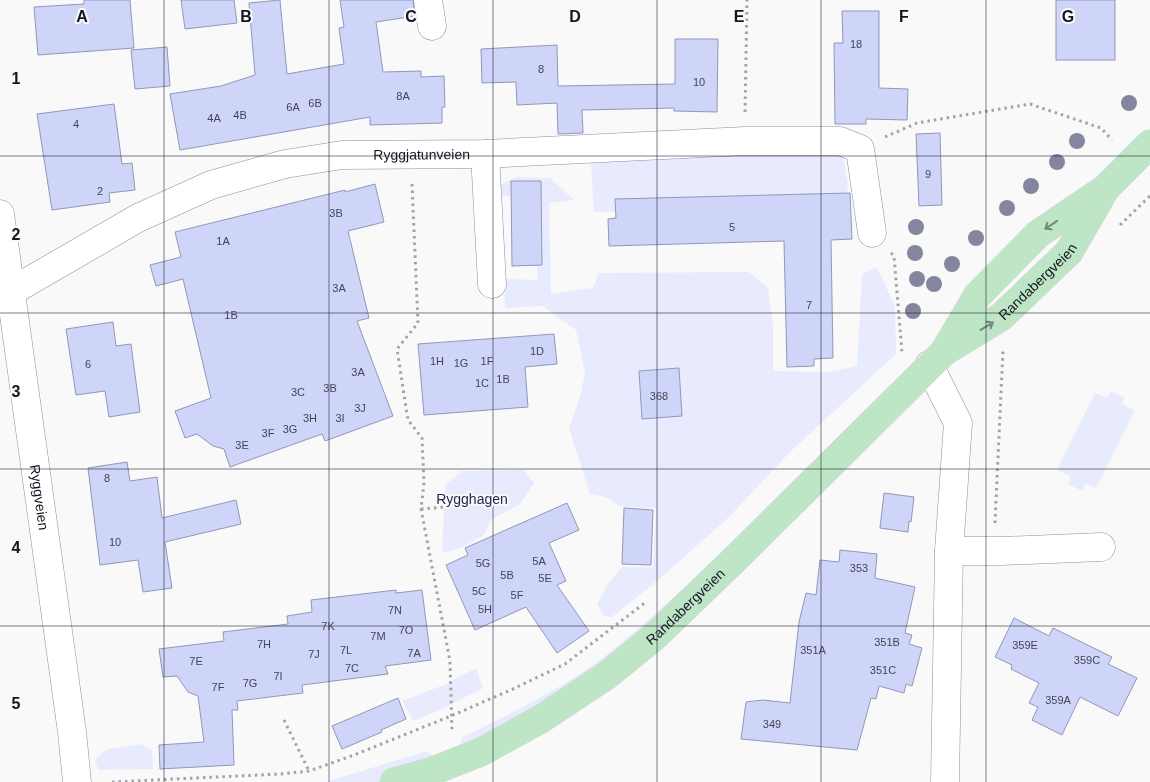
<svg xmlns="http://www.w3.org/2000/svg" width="1150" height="782" viewBox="0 0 1150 782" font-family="Arial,sans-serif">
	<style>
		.green { fill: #e8ebfd }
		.building { fill: #cfd5f8; stroke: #9297b8 }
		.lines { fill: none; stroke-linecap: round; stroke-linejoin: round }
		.minor-casing { stroke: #888dae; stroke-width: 29 }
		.major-casing { stroke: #d5d5d7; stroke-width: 29 }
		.path { stroke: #a2a3a8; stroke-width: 3; stroke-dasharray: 2.5 4; stroke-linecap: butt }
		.minor { stroke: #fff; stroke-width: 28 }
		.major { stroke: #bfe5c7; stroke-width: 28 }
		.tree { fill: #84869d }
		.oneway { stroke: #72877c }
		.grid { fill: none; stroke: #131521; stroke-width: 1; stroke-opacity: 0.55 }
		.labels { text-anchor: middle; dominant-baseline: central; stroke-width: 4; stroke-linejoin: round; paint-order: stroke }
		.number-label { font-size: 11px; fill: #424557 }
		.street-label { font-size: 14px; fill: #131521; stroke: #f9f9f9 }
		.park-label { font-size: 14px; fill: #252851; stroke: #f9f9f9 }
		.grid-label { font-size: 16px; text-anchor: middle; font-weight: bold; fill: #131521; stroke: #f9f9f9; stroke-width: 4; stroke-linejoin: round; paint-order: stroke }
	</style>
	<rect width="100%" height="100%" fill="#f9f9f9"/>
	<g class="green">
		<path d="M 840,141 L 848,184 L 845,209 L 594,212 L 590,148 Z"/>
		<path d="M 517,177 L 550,178 L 574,200 L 549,203 L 551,294 L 593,288 L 599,273 L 749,272 L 768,288 L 773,324 L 773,371 L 827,372 L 857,366 L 862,274 L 877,267 L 895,307 L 896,354 L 791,451 L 728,518 L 657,581 L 612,617 L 604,616 L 597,604 L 608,584 L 622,567 L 653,567 L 656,508 L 621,507 L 606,497 L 590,494 L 569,428 L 581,394 L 585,373 L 576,330 L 543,306 L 505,308 L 504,279 L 537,280 L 538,197 L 499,196 L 499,185 Z"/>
		<path d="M 1111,391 L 1125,398 L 1122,404 L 1135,410 L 1096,488 L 1086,483 L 1082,491 L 1068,484 L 1071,477 L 1057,470 L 1095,393 L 1107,398 Z"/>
		<path d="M 524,470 L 534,483 L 520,504 L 491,520 L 485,534 L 464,547 L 442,553 L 445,485 L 462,471 Z"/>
		<path d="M 708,568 L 612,668 L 455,755 L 463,737 C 502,718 541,699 578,675 C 625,645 664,603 708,568 Z"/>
		<path d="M 476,668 L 483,688 L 444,708 L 413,721 L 402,701 L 444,685 Z"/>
		<path d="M 140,744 L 152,750 L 153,769 L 98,770 L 95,760 L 107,749 Z"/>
		<path d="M 427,751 L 439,761 L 396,778 L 379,782 L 326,782 Z"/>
	</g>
	<g class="building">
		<path d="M 84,0 L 130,0 L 134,48 L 38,55 L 34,7 L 84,4 Z"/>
		<path d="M 181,0 L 234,0 L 237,23 L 185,29 Z"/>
		<path d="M 280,0 L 287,74 L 344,64 L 339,28 L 344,27 L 340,0 L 413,0 L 415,16 L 376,22 L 383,72 L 421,71 L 421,77 L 444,76 L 445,107 L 442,107 L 442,123 L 370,125 L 370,117 L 180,150 L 170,94 L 221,86 L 255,75 L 249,3 Z"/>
		<rect x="1056" y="0" width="59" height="60"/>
		<path d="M 842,11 L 879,11 L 879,88 L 908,89 L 907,120 L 866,119 L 866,124 L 835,124 L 834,43 L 843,43 Z"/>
		<path d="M 675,39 L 718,39 L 717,112 L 674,111 L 674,108 L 582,110 L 583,133 L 558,134 L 557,103 L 517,105 L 516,82 L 482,83 L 481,49 L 557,45 L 558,86 L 675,84 Z"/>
		<path d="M 167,47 L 170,86 L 135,89 L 131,50 Z"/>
		<path d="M 114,104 L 122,164 L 132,163 L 135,190 L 109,193 L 110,202 L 52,210 L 37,114 Z"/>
		<path d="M 940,133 L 942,205 L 919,206 L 916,134 Z"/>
		<path d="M 511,181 L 541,181 L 542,265 L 512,266 Z"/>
		<path d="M 375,184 L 384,222 L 348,231 L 369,318 L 357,321 L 393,416 L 325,441 L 322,434 L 230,467 L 224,449 L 213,446 L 197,434 L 185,438 L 175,411 L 211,398 L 183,279 L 156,286 L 150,265 L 181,257 L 175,232 L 345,190 L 345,192 Z"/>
		<path d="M 850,193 L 852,239 L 831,240 L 833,358 L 814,359 L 814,366 L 787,367 L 784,241 L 609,246 L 608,219 L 616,218 L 615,199 Z"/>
		<path d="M 113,322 L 116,346 L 131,344 L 140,412 L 109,417 L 105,391 L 76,395 L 66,329 Z"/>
		<path d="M 554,334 L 557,364 L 525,367 L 528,407 L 424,415 L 418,344 Z"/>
		<path d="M 679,368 L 682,416 L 642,419 L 639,371 Z"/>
		<path d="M 127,462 L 130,481 L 157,477 L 162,518 L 236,500 L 241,524 L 165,542 L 172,588 L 143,592 L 138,560 L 100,565 L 88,468 Z"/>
		<path d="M 884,493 L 914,497 L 911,522 L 909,521 L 908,532 L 880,528 Z"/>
		<path d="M 567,503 L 579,530 L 549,543 L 566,581 L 557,585 L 589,631 L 557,653 L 526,607 L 475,630 L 446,565 L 468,555 L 465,548 Z"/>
		<path d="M 624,508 L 653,510 L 651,565 L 622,564 Z"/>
		<path d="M 840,550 L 877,554 L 875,578 L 915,587 L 905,633 L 912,635 L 909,644 L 922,648 L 912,686 L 906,684 L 904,693 L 879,686 L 876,699 L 871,698 L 857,750 L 741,739 L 746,702 L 763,700 L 790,703 L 799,622 L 806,593 L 816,595 L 820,560 L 839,562 Z"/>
		<path d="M 396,590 L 396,593 L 422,590 L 431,660 L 385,666 L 388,674 L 302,685 L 303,693 L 237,701 L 238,710 L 232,710 L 234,765 L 160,769 L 159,745 L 204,742 L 198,696 L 188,692 L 177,676 L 163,677 L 159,649 L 224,641 L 223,632 L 288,624 L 287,616 L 312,612 L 311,600 Z"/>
		<path d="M 1014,618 L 1049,636 L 1053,628 L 1112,657 L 1108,664 L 1137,678 L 1118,716 L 1080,697 L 1062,735 L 1032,720 L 1038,707 L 1029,703 L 1039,683 L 1011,669 L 1012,665 L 995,657 Z"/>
		<path d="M 398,698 L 406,719 L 381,730 L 382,732 L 342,749 L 332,726 Z"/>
	</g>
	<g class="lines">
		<g class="minor-casing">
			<g id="minor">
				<path d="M 428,0 L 432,26"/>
				<path d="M 485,154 L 492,284"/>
				<path id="s1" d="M 0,214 L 72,732 L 77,782"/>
				<path id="s2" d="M 12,291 L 138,218 L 211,185 L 285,164 L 342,155 L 485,154 L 745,141 L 840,141 L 860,149 L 872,233"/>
				<path d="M 929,365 L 958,423 L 949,551 L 945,782"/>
				<path d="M 949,551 L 1002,551 L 1101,547"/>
			</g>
		</g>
		<g class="major-casing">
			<g id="major">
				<path d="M 947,347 L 977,296 L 1038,234 L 1106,188 L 1150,144"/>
				<path id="s3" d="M 394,782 L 430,772 L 481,752 L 541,719 L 606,676 L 654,637 L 734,560 L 945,351 L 1001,317 L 1069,252 L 1106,188"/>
			</g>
		</g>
		<g class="path">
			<path d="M 745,112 L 747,0"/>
			<path d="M 885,137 L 917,123 L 1030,104 L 1101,128 L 1112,140"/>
			<path d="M 412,184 L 418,323 L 397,349 L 408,420 L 422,438 L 424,483 L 421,509 L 450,661 L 452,732"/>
			<path d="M 1120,225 L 1150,196"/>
			<path d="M 891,253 L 894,256 L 902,353"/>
			<path d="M 421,509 L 456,506"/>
			<path d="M 995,523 L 1003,350"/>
			<path d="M 284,720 L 309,771"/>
			<path d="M 112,782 L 280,774 L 309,771 L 354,755 L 451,716 L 513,689 L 565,664 L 646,602"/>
		</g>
		<use href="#minor" class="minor"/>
		<use href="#major" class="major"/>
	</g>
	<g class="tree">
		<circle cx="1129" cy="103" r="8"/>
		<circle cx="1077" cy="141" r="8"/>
		<circle cx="1057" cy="162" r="8"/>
		<circle cx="1031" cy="186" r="8"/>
		<circle cx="1007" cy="208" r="8"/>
		<circle cx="916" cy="227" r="8"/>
		<circle cx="976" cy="238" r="8"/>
		<circle cx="915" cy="253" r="8"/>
		<circle cx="952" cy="264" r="8"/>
		<circle cx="917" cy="279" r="8"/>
		<circle cx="934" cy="284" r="8"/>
		<circle cx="913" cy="311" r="8"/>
	</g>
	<defs><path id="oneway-shaft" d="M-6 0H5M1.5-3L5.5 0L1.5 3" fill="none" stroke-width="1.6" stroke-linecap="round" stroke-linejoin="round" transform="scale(1.25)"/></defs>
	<g class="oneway">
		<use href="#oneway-shaft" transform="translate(1051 225) rotate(146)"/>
		<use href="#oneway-shaft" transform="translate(987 326) rotate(-31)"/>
	</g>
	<path class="grid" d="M 164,0 L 164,782M 329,0 L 329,782M 493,0 L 493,782M 657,0 L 657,782M 821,0 L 821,782M 986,0 L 986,782M 0,156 L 1150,156M 0,313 L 1150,313M 0,469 L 1150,469M 0,626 L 1150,626"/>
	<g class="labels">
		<g class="number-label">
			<text x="856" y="44">18</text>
			<text x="541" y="69">8</text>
			<text x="699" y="82">10</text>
			<text x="403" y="96">8A</text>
			<text x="315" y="103">6B</text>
			<text x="293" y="107">6A</text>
			<text x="240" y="115">4B</text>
			<text x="214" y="118">4A</text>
			<text x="76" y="124">4</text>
			<text x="928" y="174">9</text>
			<text x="100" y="191">2</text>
			<text x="336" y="213">3B</text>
			<text x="732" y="227">5</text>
			<text x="223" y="241">1A</text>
			<text x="339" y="288">3A</text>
			<text x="809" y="305">7</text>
			<text x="231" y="315">1B</text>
			<text x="537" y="351">1D</text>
			<text x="437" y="361">1H</text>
			<text x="487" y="361">1F</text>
			<text x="461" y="363">1G</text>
			<text x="88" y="364">6</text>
			<text x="358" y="372">3A</text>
			<text x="503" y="379">1B</text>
			<text x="482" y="383">1C</text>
			<text x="330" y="388">3B</text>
			<text x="298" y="392">3C</text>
			<text x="659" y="396">368</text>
			<text x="360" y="408">3J</text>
			<text x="310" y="418">3H</text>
			<text x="340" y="418">3I</text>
			<text x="290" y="429">3G</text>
			<text x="268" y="433">3F</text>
			<text x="242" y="445">3E</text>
			<text x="107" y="478">8</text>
			<text x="115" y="542">10</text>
			<text x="539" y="561">5A</text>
			<text x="483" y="563">5G</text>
			<text x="859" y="568">353</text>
			<text x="507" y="575">5B</text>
			<text x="545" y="578">5E</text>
			<text x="479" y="591">5C</text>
			<text x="517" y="595">5F</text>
			<text x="485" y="609">5H</text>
			<text x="395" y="610">7N</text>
			<text x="328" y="626">7K</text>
			<text x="406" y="630">7O</text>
			<text x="378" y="636">7M</text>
			<text x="887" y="642">351B</text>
			<text x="264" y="644">7H</text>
			<text x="1025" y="645">359E</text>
			<text x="346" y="650">7L</text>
			<text x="813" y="650">351A</text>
			<text x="414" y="653">7A</text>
			<text x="314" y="654">7J</text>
			<text x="1087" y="660">359C</text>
			<text x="196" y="661">7E</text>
			<text x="352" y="668">7C</text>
			<text x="883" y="670">351C</text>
			<text x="278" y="676">7I</text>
			<text x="250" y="683">7G</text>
			<text x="218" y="687">7F</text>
			<text x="1058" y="700">359A</text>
			<text x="772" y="724">349</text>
		</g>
		<g class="street-label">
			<text stroke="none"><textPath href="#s2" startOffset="440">Ryggjatunveien</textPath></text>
			<text stroke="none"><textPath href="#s3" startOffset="825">Randabergveien</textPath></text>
			<text stroke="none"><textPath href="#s1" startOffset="286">Ryggveien</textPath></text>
			<text stroke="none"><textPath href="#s3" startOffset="344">Randabergveien</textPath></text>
		</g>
		<g class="park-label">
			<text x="472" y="499">Rygghagen</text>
		</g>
	</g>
	<g class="grid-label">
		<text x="82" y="22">A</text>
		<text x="246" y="22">B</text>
		<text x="411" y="22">C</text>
		<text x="575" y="22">D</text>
		<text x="739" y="22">E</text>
		<text x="904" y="22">F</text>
		<text x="1068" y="22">G</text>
		<text x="16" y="84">1</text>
		<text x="16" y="240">2</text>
		<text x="16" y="397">3</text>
		<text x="16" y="553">4</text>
		<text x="16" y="709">5</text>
	</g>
</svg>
